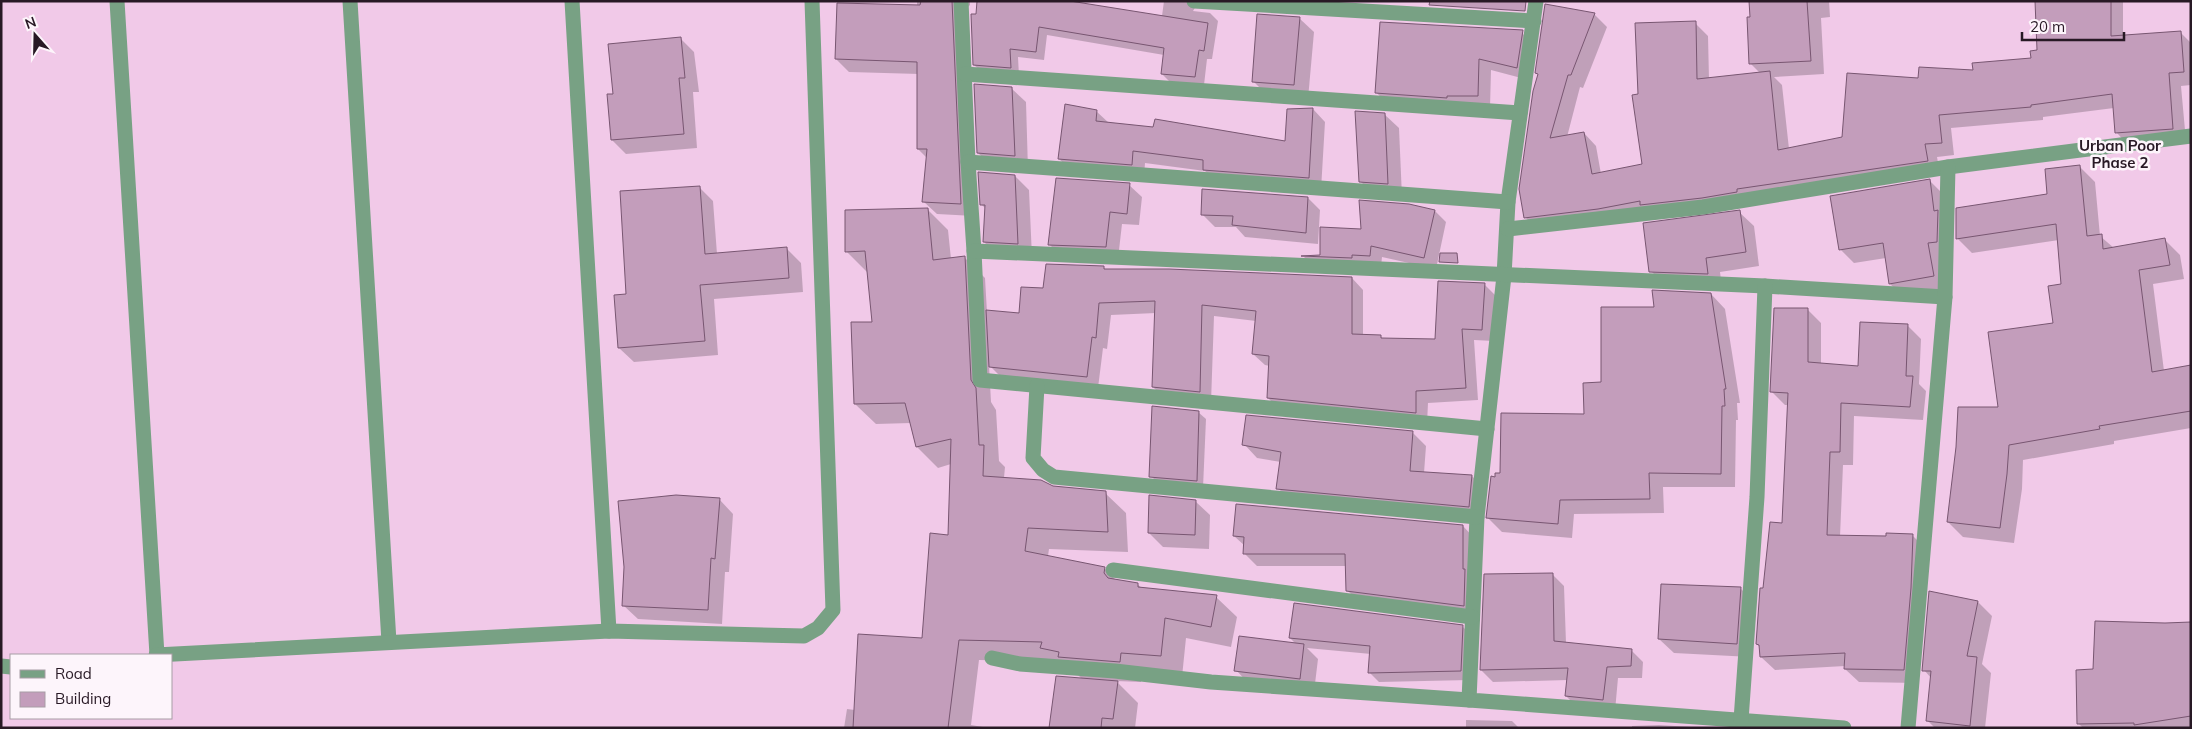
<svg xmlns="http://www.w3.org/2000/svg" width="2192" height="729" viewBox="0 0 2192 729" font-family="Mulish,sans-serif">
	<style>
		.shadow { fill: #0003 }
		.building { fill: #c39dbb; stroke: #785671 }
		.lines { fill: none; stroke-linecap: round; stroke-linejoin: round }
		.minor { stroke: #78a184; stroke-width: 15 }
		.labels { text-anchor: middle; dominant-baseline: central; stroke-width: 5; stroke-linejoin: round; paint-order: stroke }
		.neighbourhood-label { font-size: 15px; font-weight: bold; fill: #281925; stroke: #fdf5fb }
	</style>
	<rect width="100%" height="100%" fill="#f1c9e8"/>
	<g class="shadow">
		<path d="M 917,1 L 970,1 L 970,5 L 966,9 L 974,216 L 937,214 L 924,202 L 927,158 L 918,149 L 919,74 L 849,72 L 836,59 L 917,6 Z"/>
		<path d="M 1164,1 L 1199,1 L 1193,11 L 1210,13 L 1218,21 L 1212,59 L 1207,59 L 1204,85 L 1171,83 L 1162,74 L 1164,55 L 1047,35 L 1044,60 L 1018,57 L 1019,76 L 983,73 L 974,65 L 988,15 L 1162,16 Z"/>
		<path d="M 1750,1 L 1829,1 L 1830,17 L 1821,18 L 1824,74 L 1774,77 L 1782,85 L 1789,149 L 1843,138 L 1919,80 L 1974,72 L 2033,59 L 2038,52 L 2036,1 L 2123,1 L 2123,37 L 2180,32 L 2191,43 L 2191,85 L 2181,86 L 2186,141 L 2129,146 L 2117,133 L 2114,108 L 2043,117 L 2043,120 L 1951,128 L 1954,155 L 1937,157 L 1940,173 L 1538,230 L 1525,217 L 1534,91 L 1594,14 L 1607,27 L 1583,88 L 1580,87 L 1567,137 L 1584,133 L 1596,146 L 1601,174 L 1643,165 L 1639,95 L 1695,23 L 1708,36 L 1709,79 L 1760,73 L 1750,63 Z"/>
		<path d="M 1299,18 L 1314,32 L 1308,99 L 1267,95 L 1253,81 Z"/>
		<path d="M 1522,33 L 1534,46 L 1529,80 L 1491,70 L 1490,108 L 1388,105 L 1376,92 Z"/>
		<path d="M 680,38 L 694,52 L 699,92 L 693,92 L 697,148 L 626,154 L 612,140 L 614,95 Z"/>
		<path d="M 1011,88 L 1026,102 L 1028,170 L 993,167 L 978,153 Z"/>
		<path d="M 1313,109 L 1325,122 L 1321,190 L 1217,182 L 1205,171 L 1145,163 L 1144,177 L 1072,171 L 1059,159 L 1096,111 L 1109,123 L 1286,142 Z"/>
		<path d="M 1384,114 L 1399,128 L 1402,197 L 1374,195 L 1360,181 Z"/>
		<path d="M 2080,167 L 2095,182 L 2100,236 L 2114,248 L 2165,240 L 2180,255 L 2184,279 L 2153,284 L 2164,371 L 2191,366 L 2191,428 L 2114,441 L 2114,444 L 2023,460 L 2022,489 L 2014,543 L 1963,537 L 1948,522 L 2000,409 L 2054,324 L 2062,285 L 2059,240 L 1972,253 L 1957,238 L 2049,195 Z"/>
		<path d="M 1015,176 L 1029,190 L 1032,257 L 998,256 L 984,242 L 986,209 L 982,205 Z"/>
		<path d="M 1930,181 L 1944,195 L 1947,290 L 1905,298 L 1890,284 L 1886,258 L 1854,263 L 1840,249 Z"/>
		<path d="M 1129,185 L 1142,197 L 1139,225 L 1122,224 L 1118,259 L 1062,257 L 1049,244 Z"/>
		<path d="M 699,187 L 713,201 L 717,254 L 786,248 L 801,263 L 803,292 L 714,299 L 718,355 L 634,362 L 619,348 L 627,295 Z"/>
		<path d="M 1308,198 L 1320,210 L 1318,244 L 1245,237 L 1236,227 L 1215,227 L 1202,214 Z"/>
		<path d="M 1409,205 L 1435,211 L 1446,222 L 1436,269 L 1382,257 L 1381,267 L 1313,267 L 1304,257 L 1321,256 Z"/>
		<path d="M 927,209 L 948,230 L 951,259 L 964,257 L 985,278 L 987,312 L 1020,314 L 1044,289 L 1103,267 L 1106,270 L 1352,278 L 1363,290 L 1363,336 L 1380,336 L 1383,339 L 1436,340 L 1484,284 L 1496,296 L 1494,341 L 1474,340 L 1478,400 L 1428,403 L 1427,424 L 1280,410 L 1268,398 L 1270,366 L 1265,365 L 1253,354 L 1256,321 L 1214,316 L 1211,403 L 1165,399 L 1153,387 L 1156,313 L 1111,315 L 1107,349 L 1103,348 L 1098,388 L 1002,378 L 989,365 L 991,402 L 996,410 L 999,461 L 1005,467 L 1004,478 L 1053,488 L 1105,493 L 1126,513 L 1128,552 L 1049,549 L 1048,556 L 1104,568 L 1116,580 L 1137,584 L 1143,589 L 1216,597 L 1237,617 L 1231,647 L 1186,638 L 1182,677 L 1142,673 L 1141,682 L 1116,681 L 1138,703 L 1135,728 L 1051,728 L 1082,679 L 1074,671 L 1056,662 L 979,660 L 971,725 L 989,728 L 844,728 L 847,709 L 855,710 L 923,639 L 950,536 L 951,464 L 938,468 L 917,447 L 911,423 L 876,424 L 855,404 L 873,323 L 867,272 L 846,251 Z"/>
		<path d="M 1739,212 L 1754,226 L 1759,266 L 1720,272 L 1722,288 L 1665,285 L 1651,271 Z"/>
		<path d="M 1711,294 L 1725,309 L 1740,403 L 1737,403 L 1738,420 L 1736,420 L 1735,487 L 1663,487 L 1664,513 L 1574,514 L 1572,538 L 1502,532 L 1488,518 L 1496,478 L 1585,415 L 1603,383 L 1656,308 Z"/>
		<path d="M 1807,309 L 1821,323 L 1821,365 L 1859,368 L 1907,325 L 1921,339 L 1919,384 L 1926,391 L 1923,420 L 1854,416 L 1853,465 L 1843,465 L 1840,537 L 1887,538 L 1912,535 L 1926,549 L 1917,683 L 1859,682 L 1845,669 L 1845,666 L 1775,670 L 1761,657 L 1761,648 L 1757,644 L 1764,590 L 1784,524 L 1789,405 L 1785,405 L 1772,392 Z"/>
		<path d="M 1198,412 L 1206,419 L 1203,488 L 1158,483 L 1151,476 Z"/>
		<path d="M 1412,432 L 1426,446 L 1424,473 L 1472,476 L 1485,490 L 1482,520 L 1291,502 L 1278,488 L 1281,462 L 1257,458 L 1244,444 Z"/>
		<path d="M 719,499 L 733,514 L 729,572 L 725,572 L 722,624 L 638,619 L 623,605 Z"/>
		<path d="M 1195,501 L 1210,515 L 1209,549 L 1163,547 L 1149,533 Z"/>
		<path d="M 1463,526 L 1475,539 L 1476,618 L 1360,603 L 1347,590 L 1346,566 L 1257,566 L 1245,554 L 1245,546 L 1234,536 Z"/>
		<path d="M 1552,574 L 1564,586 L 1566,643 L 1631,650 L 1643,662 L 1642,678 L 1618,678 L 1615,711 L 1578,708 L 1566,696 L 1568,680 L 1493,682 L 1481,670 Z"/>
		<path d="M 1741,589 L 1755,603 L 1751,657 L 1674,653 L 1659,639 Z"/>
		<path d="M 1978,602 L 1992,616 L 1982,664 L 1991,673 L 1985,728 L 1935,728 L 1928,721 L 1932,679 L 1924,670 Z"/>
		<path d="M 2191,623 L 2191,728 L 2083,728 L 2079,724 L 2094,671 Z"/>
		<path d="M 1462,626 L 1472,636 L 1470,680 L 1379,682 L 1370,673 L 1371,654 L 1307,648 L 1318,659 L 1314,692 L 1250,685 L 1236,670 L 1296,644 L 1290,638 Z"/>
		<path d="M 1466,720 L 1512,721 L 1519,728 L 1466,728 Z"/>
		<path d="M 1659,725 L 1691,727 L 1691,728 L 1632,728 L 1632,726 Z"/>
	</g>
	<g class="building">
		<path d="M 921,1 L 952,1 L 961,204 L 922,202 L 927,149 L 917,149 L 917,62 L 835,59 L 837,3 L 920,5 Z"/>
		<path d="M 977,1 L 1070,1 L 1208,23 L 1204,51 L 1199,50 L 1195,77 L 1161,74 L 1164,48 L 1039,27 L 1036,52 L 1010,49 L 1011,68 L 973,65 L 971,14 L 976,14 Z"/>
		<path d="M 1430,1 L 1526,1 L 1525,11 L 1429,5 Z"/>
		<path d="M 1749,1 L 1807,1 L 1811,61 L 1749,64 L 1747,17 L 1750,17 Z"/>
		<path d="M 2035,1 L 2111,1 L 2111,36 L 2181,31 L 2184,72 L 2169,73 L 2173,129 L 2115,133 L 2112,94 L 2031,105 L 2031,107 L 1939,115 L 1942,143 L 1925,144 L 1928,161 L 1737,189 L 1737,192 L 1702,198 L 1640,205 L 1640,201 L 1598,209 L 1524,218 L 1519,189 L 1533,91 L 1538,74 L 1535,73 L 1545,4 L 1595,13 L 1571,75 L 1568,75 L 1550,138 L 1584,132 L 1592,174 L 1642,164 L 1632,95 L 1638,94 L 1635,23 L 1696,21 L 1697,79 L 1770,71 L 1778,150 L 1842,137 L 1847,73 L 1918,78 L 1919,67 L 1973,70 L 1972,63 L 2031,58 L 2030,51 L 2037,50 Z"/>
		<path d="M 1257,14 L 1300,17 L 1294,85 L 1252,82 Z"/>
		<path d="M 1380,22 L 1523,30 L 1517,68 L 1479,59 L 1478,96 L 1447,96 L 1447,98 L 1375,93 Z"/>
		<path d="M 681,37 L 685,78 L 679,78 L 684,134 L 611,140 L 607,94 L 613,94 L 608,44 Z"/>
		<path d="M 974,84 L 1012,87 L 1015,156 L 977,153 Z"/>
		<path d="M 1065,104 L 1097,110 L 1096,121 L 1153,127 L 1155,119 L 1285,141 L 1287,109 L 1313,108 L 1309,178 L 1203,170 L 1203,160 L 1133,151 L 1132,165 L 1058,159 Z"/>
		<path d="M 1355,111 L 1385,113 L 1388,184 L 1359,182 Z"/>
		<path d="M 2080,165 L 2087,236 L 2102,234 L 2103,249 L 2165,238 L 2170,265 L 2139,270 L 2152,372 L 2191,365 L 2191,411 L 2099,426 L 2100,429 L 2009,445 L 2007,474 L 2000,528 L 1947,522 L 1956,447 L 1958,407 L 1998,407 L 1988,332 L 2053,323 L 2048,286 L 2061,284 L 2056,224 L 1956,239 L 1956,208 L 2047,194 L 2045,169 Z"/>
		<path d="M 978,172 L 1015,175 L 1018,244 L 983,242 L 985,205 L 980,205 Z"/>
		<path d="M 1056,178 L 1130,183 L 1127,214 L 1110,212 L 1106,247 L 1048,245 Z"/>
		<path d="M 1930,179 L 1934,211 L 1938,210 L 1937,242 L 1928,243 L 1934,276 L 1889,284 L 1883,243 L 1839,250 L 1830,196 Z"/>
		<path d="M 700,186 L 705,254 L 787,247 L 789,278 L 700,285 L 705,341 L 618,348 L 614,295 L 626,294 L 620,191 Z"/>
		<path d="M 1202,189 L 1308,197 L 1306,233 L 1232,225 L 1233,216 L 1201,215 Z"/>
		<path d="M 1359,200 L 1409,204 L 1435,210 L 1424,258 L 1371,246 L 1370,256 L 1352,255 L 1352,258 L 1301,256 L 1320,255 L 1320,227 L 1361,229 Z"/>
		<path d="M 928,208 L 933,260 L 965,256 L 971,380 L 976,388 L 979,445 L 984,445 L 983,476 L 1041,480 L 1053,486 L 1106,491 L 1108,532 L 1028,528 L 1025,551 L 1105,567 L 1104,573 L 1108,578 L 1138,583 L 1138,587 L 1217,595 L 1211,627 L 1165,618 L 1161,656 L 1121,653 L 1120,662 L 1058,657 L 1059,652 L 1040,648 L 1042,642 L 959,640 L 948,728 L 853,728 L 858,634 L 922,638 L 930,533 L 948,535 L 951,439 L 916,447 L 905,403 L 854,404 L 851,322 L 872,322 L 865,251 L 845,252 L 845,210 Z"/>
		<path d="M 1740,210 L 1746,252 L 1706,258 L 1708,274 L 1649,272 L 1643,223 Z"/>
		<path d="M 1440,253 L 1457,253 L 1458,263 L 1439,262 Z"/>
		<path d="M 1046,264 L 1104,266 L 1104,269 L 1169,269 L 1352,277 L 1352,334 L 1381,335 L 1381,338 L 1435,339 L 1438,281 L 1485,283 L 1482,330 L 1462,329 L 1466,388 L 1416,391 L 1416,413 L 1267,398 L 1269,356 L 1252,354 L 1256,311 L 1202,305 L 1200,392 L 1152,387 L 1155,301 L 1099,303 L 1096,338 L 1092,337 L 1087,377 L 989,367 L 986,310 L 1019,313 L 1021,287 L 1043,288 Z"/>
		<path d="M 1652,290 L 1711,293 L 1726,389 L 1724,389 L 1725,406 L 1722,406 L 1721,474 L 1649,473 L 1650,499 L 1560,500 L 1558,524 L 1486,518 L 1491,476 L 1495,477 L 1495,473 L 1500,473 L 1501,413 L 1584,414 L 1583,383 L 1601,382 L 1601,307 L 1654,307 Z"/>
		<path d="M 1774,308 L 1808,308 L 1808,362 L 1858,366 L 1860,322 L 1908,324 L 1906,376 L 1913,376 L 1910,407 L 1841,403 L 1840,452 L 1830,452 L 1827,535 L 1886,536 L 1886,533 L 1913,534 L 1911,588 L 1904,670 L 1844,669 L 1845,653 L 1760,657 L 1759,645 L 1756,644 L 1760,588 L 1763,588 L 1770,522 L 1782,523 L 1788,393 L 1770,392 Z"/>
		<path d="M 1152,406 L 1199,411 L 1197,481 L 1149,477 Z"/>
		<path d="M 1246,415 L 1413,431 L 1410,471 L 1472,475 L 1469,507 L 1276,489 L 1281,452 L 1242,445 Z"/>
		<path d="M 676,495 L 720,498 L 715,559 L 711,558 L 708,610 L 622,606 L 624,567 L 618,501 Z"/>
		<path d="M 1149,495 L 1196,500 L 1195,535 L 1148,533 Z"/>
		<path d="M 1236,504 L 1463,525 L 1463,569 L 1465,569 L 1464,606 L 1346,591 L 1345,554 L 1243,554 L 1244,537 L 1233,536 Z"/>
		<path d="M 1553,573 L 1554,641 L 1632,649 L 1631,666 L 1607,667 L 1603,700 L 1565,696 L 1568,668 L 1480,670 L 1484,574 Z"/>
		<path d="M 1661,584 L 1741,587 L 1737,644 L 1658,639 Z"/>
		<path d="M 1929,591 L 1978,601 L 1967,656 L 1977,657 L 1970,726 L 1926,721 L 1931,671 L 1922,671 Z"/>
		<path d="M 1294,603 L 1463,625 L 1461,671 L 1368,673 L 1370,646 L 1289,638 Z"/>
		<path d="M 2095,621 L 2165,623 L 2191,622 L 2191,716 L 2134,725 L 2134,723 L 2077,724 L 2076,670 L 2093,669 Z"/>
		<path d="M 1239,636 L 1304,644 L 1300,679 L 1234,671 Z"/>
		<path d="M 1056,676 L 1118,681 L 1113,719 L 1102,718 L 1101,728 L 1049,728 Z"/>
	</g>
	<g class="lines">
		<g class="minor">
			<path d="M 117,1 L 157,655"/>
			<path d="M 350,1 L 389,642"/>
			<path d="M 572,1 L 609,631"/>
			<path d="M 961,1 L 968,162 L 974,251 L 980,380 L 1487,429"/>
			<path d="M 1194,1 L 1534,21"/>
			<path d="M 1536,1 L 1508,202 L 1504,276 L 1477,517 L 1469,700 L 1844,728"/>
			<path d="M 965,74 L 1520,113"/>
			<path d="M 968,162 L 1508,202"/>
			<path d="M 1508,229 L 1703,207 L 1948,167 L 2191,136"/>
			<path d="M 974,251 L 1765,286 L 1945,297"/>
			<path d="M 1037,386 L 1033,458 L 1043,470 L 1054,477 L 1477,517"/>
			<path d="M 1113,570 L 1472,617"/>
			<path d="M 156,655 L 609,631 L 804,636 L 818,628 L 833,610 L 812,1"/>
			<path d="M 992,658 L 1020,664 L 1115,671 L 1211,682 L 1469,700"/>
			<path d="M 1,666 L 11,667"/>
			<path d="M 1741,720 L 1757,497 L 1765,286"/>
			<path d="M 1908,728 L 1945,297 L 1948,167"/>
		</g>
	</g>
	<g class="labels">
		<g class="neighbourhood-label">
			<text x="2120" y="145">Urban Poor<tspan x="2120" dy="17">Phase 2</tspan></text>
		</g>
	</g>
	<rect width="2192" height="729" fill="none" stroke="#281925" stroke-width="5"/>
	<rect x="10" y="654" width="162" height="65" fill="#fdf5fb" stroke="#a89da5"/>
	<rect x="20" y="670" width="25" height="8" fill="#78a184" stroke="#a89da5"/>
	<text x="55" y="679" font-size="15" fill="#281925">Road</text>
	<rect x="20" y="692" width="25" height="15" fill="#c39dbb" stroke="#a89da5"/>
	<text x="55" y="704" font-size="15" fill="#281925">Building</text>
	<g transform="translate(35 35) rotate(340)" stroke="#fdf5fb" stroke-width="4" paint-order="stroke">
	<path d="M0-4L9 19L0 12L-9 19Z" fill="#281925"/>
	<text y="-8" font-size="14" font-weight="bold" text-anchor="middle" fill="#281925">N</text>
	</g>
	<path d="M2022 32v8h102v-8" fill="none" stroke="#281925" stroke-width="2.5"/>
	<text x="2030" y="32" font-size="15" fill="#281925" stroke="#fdf5fb" stroke-width="4" paint-order="stroke">20 m</text>
</svg>
